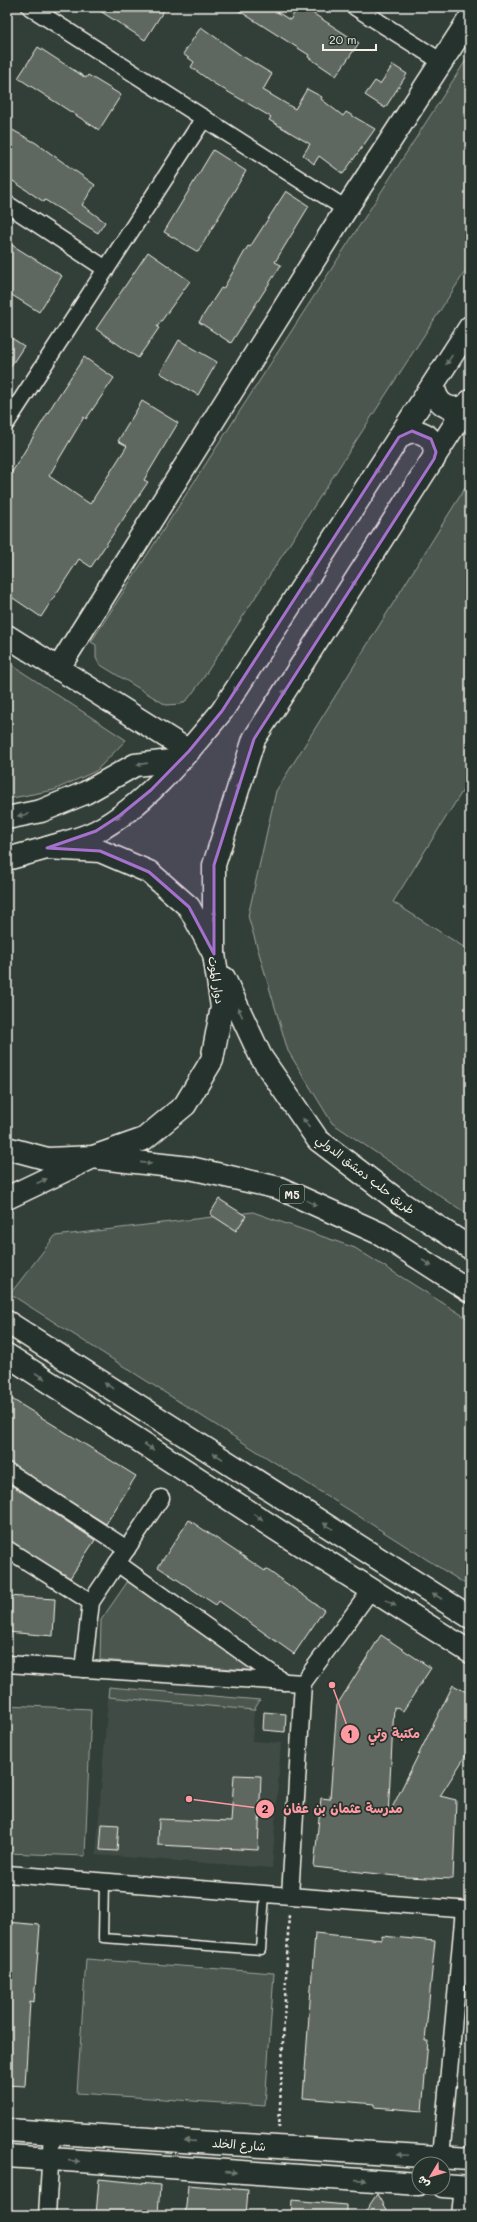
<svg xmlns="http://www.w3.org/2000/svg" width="477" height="2222" viewBox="0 0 477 2222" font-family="Mali,'Playpen Sans Arabic',sans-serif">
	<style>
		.built { fill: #404b44 }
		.green { fill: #4c564f; stroke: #a0a49c }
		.building { fill: #5f6861; stroke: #f4f1e8 }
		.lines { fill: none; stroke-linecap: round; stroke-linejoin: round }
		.lane-casing { stroke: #f4f1e8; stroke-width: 11 }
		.street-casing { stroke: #f4f1e8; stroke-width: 19 }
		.secondary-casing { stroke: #f4f1e8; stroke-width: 25 }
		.highway-casing { stroke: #f4f1e8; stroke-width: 25 }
		.path { stroke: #f4f1e8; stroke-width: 2.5; stroke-dasharray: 3 3; stroke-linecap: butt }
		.lane { stroke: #26332d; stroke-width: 8 }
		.street { stroke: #26332d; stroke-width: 16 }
		.secondary { stroke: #26332d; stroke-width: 22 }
		.highway { stroke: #26332d; stroke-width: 22 }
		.oneway { fill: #6e766e }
		.marked { fill: #a571cd; fill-opacity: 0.2; stroke: #a571cd; stroke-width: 3; stroke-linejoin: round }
		.labels { text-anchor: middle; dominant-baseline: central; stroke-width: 3.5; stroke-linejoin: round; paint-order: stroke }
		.shield { fill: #26332d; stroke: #b6b8b0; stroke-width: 1 }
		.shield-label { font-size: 11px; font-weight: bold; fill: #f4f1e8 }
		.street-label { font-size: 12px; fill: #f4f1e8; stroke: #26332d }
		.leader { fill: none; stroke: #ff9aa2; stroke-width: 1.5 }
		.callout-dot { fill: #ff9aa2; stroke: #26332d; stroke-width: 1.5 }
		.mark-label { font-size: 12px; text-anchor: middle; font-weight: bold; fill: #111 }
		.callout-label { font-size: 13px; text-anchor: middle; font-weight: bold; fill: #ff9aa2; stroke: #26332d; stroke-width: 3.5; stroke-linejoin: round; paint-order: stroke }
	</style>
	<rect width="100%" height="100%" fill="#323e38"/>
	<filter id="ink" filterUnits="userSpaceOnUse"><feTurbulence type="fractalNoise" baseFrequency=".025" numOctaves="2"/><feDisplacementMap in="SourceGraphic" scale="8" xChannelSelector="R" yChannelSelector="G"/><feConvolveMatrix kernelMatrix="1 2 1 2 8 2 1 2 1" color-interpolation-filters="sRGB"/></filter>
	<g filter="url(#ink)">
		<path class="built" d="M 108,1697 L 254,1710 L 252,1741 L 281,1743 L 272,1868 L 96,1855 Z"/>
		<g class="green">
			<path d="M 470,54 L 470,264 L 200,683 L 188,699 L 181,704 L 166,705 L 99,664 L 96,658 L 96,645 L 91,642 Z"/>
			<path d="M 470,480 L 470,779 L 393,902 L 470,951 L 470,1216 L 332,1123 L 288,1051 L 248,916 L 276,791 Z"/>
			<path d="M 7,662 L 126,740 L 96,771 L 54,790 L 7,799 Z"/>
			<path d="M 253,1212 L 355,1248 L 470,1320 L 470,1587 L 10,1294 L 55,1236 Z"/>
			<path d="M 128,1581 L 264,1671 L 100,1660 L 101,1620 Z"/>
			<path d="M 109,1687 L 260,1700 L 254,1710 L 108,1697 Z"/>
			<path d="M 7,1705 L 91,1709 L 85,1856 L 7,1853 Z"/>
			<path d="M 86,1959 L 274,1973 L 265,2106 L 77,2093 Z"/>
		</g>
		<g class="building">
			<path d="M 94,7 L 166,7 L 145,40 Z"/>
			<path d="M 233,7 L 269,7 L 290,20 L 298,7 L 303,7 L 359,43 L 336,76 L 308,57 L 309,55 Z"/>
			<path d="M 201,27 L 239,54 L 272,74 L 263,90 L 295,109 L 307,89 L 322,97 L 321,99 L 343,116 L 346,112 L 375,129 L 343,174 L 319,156 L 314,164 L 303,155 L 310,144 L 269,120 L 271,117 L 213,83 L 191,67 L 194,62 L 183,54 Z"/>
			<path d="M 38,47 L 86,78 L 88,75 L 121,95 L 99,130 L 18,78 Z"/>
			<path d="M 393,65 L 407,74 L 385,108 L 365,95 L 375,81 L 380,84 Z"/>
			<path d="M 7,127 L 36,143 L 95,185 L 82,205 L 105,222 L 98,233 L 45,200 L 44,202 L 7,177 Z"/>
			<path d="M 213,150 L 246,171 L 198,252 L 164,232 Z"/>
			<path d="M 286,191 L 309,206 L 275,262 L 281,265 L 231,343 L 199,322 L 221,288 L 223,289 L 248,246 L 250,247 Z"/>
			<path d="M 7,242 L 62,276 L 39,312 L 7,292 Z"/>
			<path d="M 148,252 L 190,281 L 157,327 L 159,328 L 138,358 L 96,329 Z"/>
			<path d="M 7,335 L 24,346 L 7,372 Z"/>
			<path d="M 179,340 L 217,362 L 198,395 L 160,373 Z"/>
			<path d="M 84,357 L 114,378 L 86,419 L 84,417 L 49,476 L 90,504 L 127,446 L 118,441 L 142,401 L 178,423 L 144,480 L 148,482 L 91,567 L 79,559 L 41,617 L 7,594 L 7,469 L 12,472 L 55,401 Z"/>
			<path d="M 219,1199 L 246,1216 L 236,1231 L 210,1214 Z"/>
			<path d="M 7,1396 L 136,1476 L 106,1524 L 7,1462 Z"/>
			<path d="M 7,1482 L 95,1540 L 70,1578 L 7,1540 Z"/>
			<path d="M 189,1520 L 265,1571 L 266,1569 L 324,1610 L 294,1654 L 219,1601 L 216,1605 L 158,1567 Z"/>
			<path d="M 7,1596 L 55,1599 L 53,1636 L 7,1632 Z"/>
			<path d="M 381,1635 L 431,1668 L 403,1711 L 394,1707 L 388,1816 L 453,1685 L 470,1694 L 470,1749 L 440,1796 L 456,1800 L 453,1879 L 406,1877 L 314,1867 L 321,1798 L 330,1799 L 337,1705 Z"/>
			<path d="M 264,1712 L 286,1714 L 285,1732 L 263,1730 Z"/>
			<path d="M 234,1775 L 261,1776 L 258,1850 L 158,1845 L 159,1819 L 231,1822 Z"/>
			<path d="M 102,1824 L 119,1825 L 117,1851 L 100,1850 Z"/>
			<path d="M 7,1922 L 40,1925 L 34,2002 L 30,2001 L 25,2086 L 7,2085 Z"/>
			<path d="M 315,1933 L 382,1940 L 382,1936 L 435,1941 L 425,2041 L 428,2041 L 422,2111 L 375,2107 L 375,2104 L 303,2098 Z"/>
			<path d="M 99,2179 L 160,2185 L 158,2215 L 96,2215 Z"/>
			<path d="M 188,2185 L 248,2190 L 246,2215 L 185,2215 Z"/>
			<path d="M 377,2194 L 389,2215 L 363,2215 Z"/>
			<path d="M 292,2200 L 346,2205 L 346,2215 L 291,2215 Z"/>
		</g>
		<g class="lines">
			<g class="lane-casing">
				<path id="lane" d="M 104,1881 L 103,1938 L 261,1950 L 265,1894"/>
			</g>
			<g class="street-casing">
				<g id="street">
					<path d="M 30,7 L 346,209"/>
					<path d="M 355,7 L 442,62"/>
					<path d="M 7,204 L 106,269"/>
					<path d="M 7,422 L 204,118"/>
					<path d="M 7,1471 L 127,1549"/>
					<path d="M 7,1549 L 91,1602"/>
					<path d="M 117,1563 L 284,1682"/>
					<path d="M 7,1664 L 303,1683"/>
					<path d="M 83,1669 L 91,1602 L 161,1498"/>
					<path d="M 7,1874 L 470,1910"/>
					<path d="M 290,1896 L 303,1683 L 371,1590"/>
					<path d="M 441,2157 L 464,1910"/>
					<path d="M 47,2215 L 52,2133"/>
					<path d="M 460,2215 L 463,2187"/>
				</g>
			</g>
			<g class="secondary-casing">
				<g id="secondary">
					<path d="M 434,384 C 434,403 450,414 467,405"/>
					<path d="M 399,437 C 416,424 439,436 434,459"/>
					<path d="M 7,636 L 189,751"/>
					<path d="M 58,669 L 346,209 L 470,18"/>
					<path d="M 47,848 C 63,843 82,839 97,831 C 146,805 187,753 222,711 L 470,327"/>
					<path d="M 214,954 L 214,865 L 254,739 L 470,401"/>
					<path d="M 7,1198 L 93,1157"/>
					<path d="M 7,1322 L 470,1617"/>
					<path d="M 7,1355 L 285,1535 L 470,1652"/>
					<path d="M 7,2130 L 470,2159"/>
					<path d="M 7,2156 L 419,2184"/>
					<path d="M 443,2186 L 470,2188"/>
				</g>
			</g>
			<g class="highway-casing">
				<g id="highway">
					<path d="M 7,818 L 41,811 L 85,793 L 135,765 L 180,760"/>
					<path d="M 7,859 L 47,848 L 100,851 L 149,872 L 189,907 L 214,954 L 222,1007 L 212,1060 L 185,1105 L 144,1139 L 93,1157 L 48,1159 L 7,1148"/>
					<path d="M 224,978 L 261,1057 L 318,1140 L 401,1203 L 470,1248"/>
					<path d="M 99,1158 L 190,1168 L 279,1188 L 381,1234 L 470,1291"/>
				</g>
			</g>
			<path class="path" d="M 279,2128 L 289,1913"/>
			<use href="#lane" class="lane"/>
			<use href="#street" class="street"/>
			<use href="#secondary" class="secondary"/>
			<use href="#highway" class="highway"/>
		</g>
		<defs><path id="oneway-solid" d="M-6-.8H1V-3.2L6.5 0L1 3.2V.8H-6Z"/></defs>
		<g class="oneway">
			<use href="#oneway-solid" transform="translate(449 360) rotate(123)"/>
			<use href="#oneway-solid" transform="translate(378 469) rotate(123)"/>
			<use href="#oneway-solid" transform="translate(308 578) rotate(123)"/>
			<use href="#oneway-solid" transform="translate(353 585) rotate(-57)"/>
			<use href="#oneway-solid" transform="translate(237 687) rotate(123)"/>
			<use href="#oneway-solid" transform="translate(283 694) rotate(-57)"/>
			<use href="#oneway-solid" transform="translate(142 764) rotate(172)"/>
			<use href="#oneway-solid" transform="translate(237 789) rotate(-72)"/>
			<use href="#oneway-solid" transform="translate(23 815) rotate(168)"/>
			<use href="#oneway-solid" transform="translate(120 815) rotate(143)"/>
			<use href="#oneway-solid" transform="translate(214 915) rotate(-90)"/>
			<use href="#oneway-solid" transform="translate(240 1012) rotate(-115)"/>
			<use href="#oneway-solid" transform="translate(306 1123) rotate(-124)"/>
			<use href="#oneway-solid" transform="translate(146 1163) rotate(6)"/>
			<use href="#oneway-solid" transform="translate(42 1181) rotate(-25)"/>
			<use href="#oneway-solid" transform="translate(312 1203) rotate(24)"/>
			<use href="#oneway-solid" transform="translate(427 1263) rotate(33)"/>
			<use href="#oneway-solid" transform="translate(40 1376) rotate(33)"/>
			<use href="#oneway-solid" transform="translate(109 1386) rotate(-148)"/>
			<use href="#oneway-solid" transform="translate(149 1447) rotate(33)"/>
			<use href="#oneway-solid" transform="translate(218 1456) rotate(-147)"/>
			<use href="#oneway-solid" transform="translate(258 1517) rotate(33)"/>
			<use href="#oneway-solid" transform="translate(328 1526) rotate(-147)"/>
			<use href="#oneway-solid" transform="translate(437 1596) rotate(-147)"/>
			<use href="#oneway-solid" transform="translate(391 1603) rotate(32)"/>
			<use href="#oneway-solid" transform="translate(190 2141) rotate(-176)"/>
			<use href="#oneway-solid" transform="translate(403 2155) rotate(-177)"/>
			<use href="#oneway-solid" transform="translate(74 2161) rotate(4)"/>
			<use href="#oneway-solid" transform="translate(231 2172) rotate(4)"/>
			<use href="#oneway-solid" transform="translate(361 2180) rotate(4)"/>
		</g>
	</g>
	<path class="marked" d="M 412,431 L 431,439 L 436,452 L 434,459 L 254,739 L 214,865 L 214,954 L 189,907 L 149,872 L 100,851 L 47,848 L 96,831 L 119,816 L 151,790 L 189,751 L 222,711 L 399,437 Z"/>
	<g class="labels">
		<rect class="shield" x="280" y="1185" width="24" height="18" rx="3"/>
		<g class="shield-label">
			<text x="292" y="1194">M5</text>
		</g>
		<g class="street-label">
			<text transform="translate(217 980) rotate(81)">دوار الموت</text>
			<text transform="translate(366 1174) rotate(38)">طريق حلب دمشق الدولي</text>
			<text transform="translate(239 2144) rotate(4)">شارع الخلد</text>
		</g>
	</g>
	<path class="leader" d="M332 1685L350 1734M189 1799L265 1809"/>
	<g class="callout-dot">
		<circle cx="332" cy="1685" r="4"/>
		<circle cx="189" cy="1799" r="4"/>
		<circle cx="350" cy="1734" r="10"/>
		<circle cx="265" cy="1809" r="10"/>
	</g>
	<g class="mark-label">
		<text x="350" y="1738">1</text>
		<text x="265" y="1813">2</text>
	</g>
	<g class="callout-label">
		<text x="394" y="1738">مكتبة وتي</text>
		<text x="343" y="1813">مدرسة عثمان بن عفان</text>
	</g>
	<rect width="477" height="2222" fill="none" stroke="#26332d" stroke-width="24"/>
	<rect x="12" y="12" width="453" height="2198" fill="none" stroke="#f4f1e8" stroke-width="1.5" filter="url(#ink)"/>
	<g transform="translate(431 2176) rotate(232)"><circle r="19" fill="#26332d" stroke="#787f78"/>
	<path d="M0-3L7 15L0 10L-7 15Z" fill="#ff9aa2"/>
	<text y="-6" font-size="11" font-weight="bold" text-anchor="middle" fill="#f4f1e8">ش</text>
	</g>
	<path d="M323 44v6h53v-6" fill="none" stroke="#f4f1e8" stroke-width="2"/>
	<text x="329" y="44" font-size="12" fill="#f4f1e8" stroke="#26332d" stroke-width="3" paint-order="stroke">20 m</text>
</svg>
